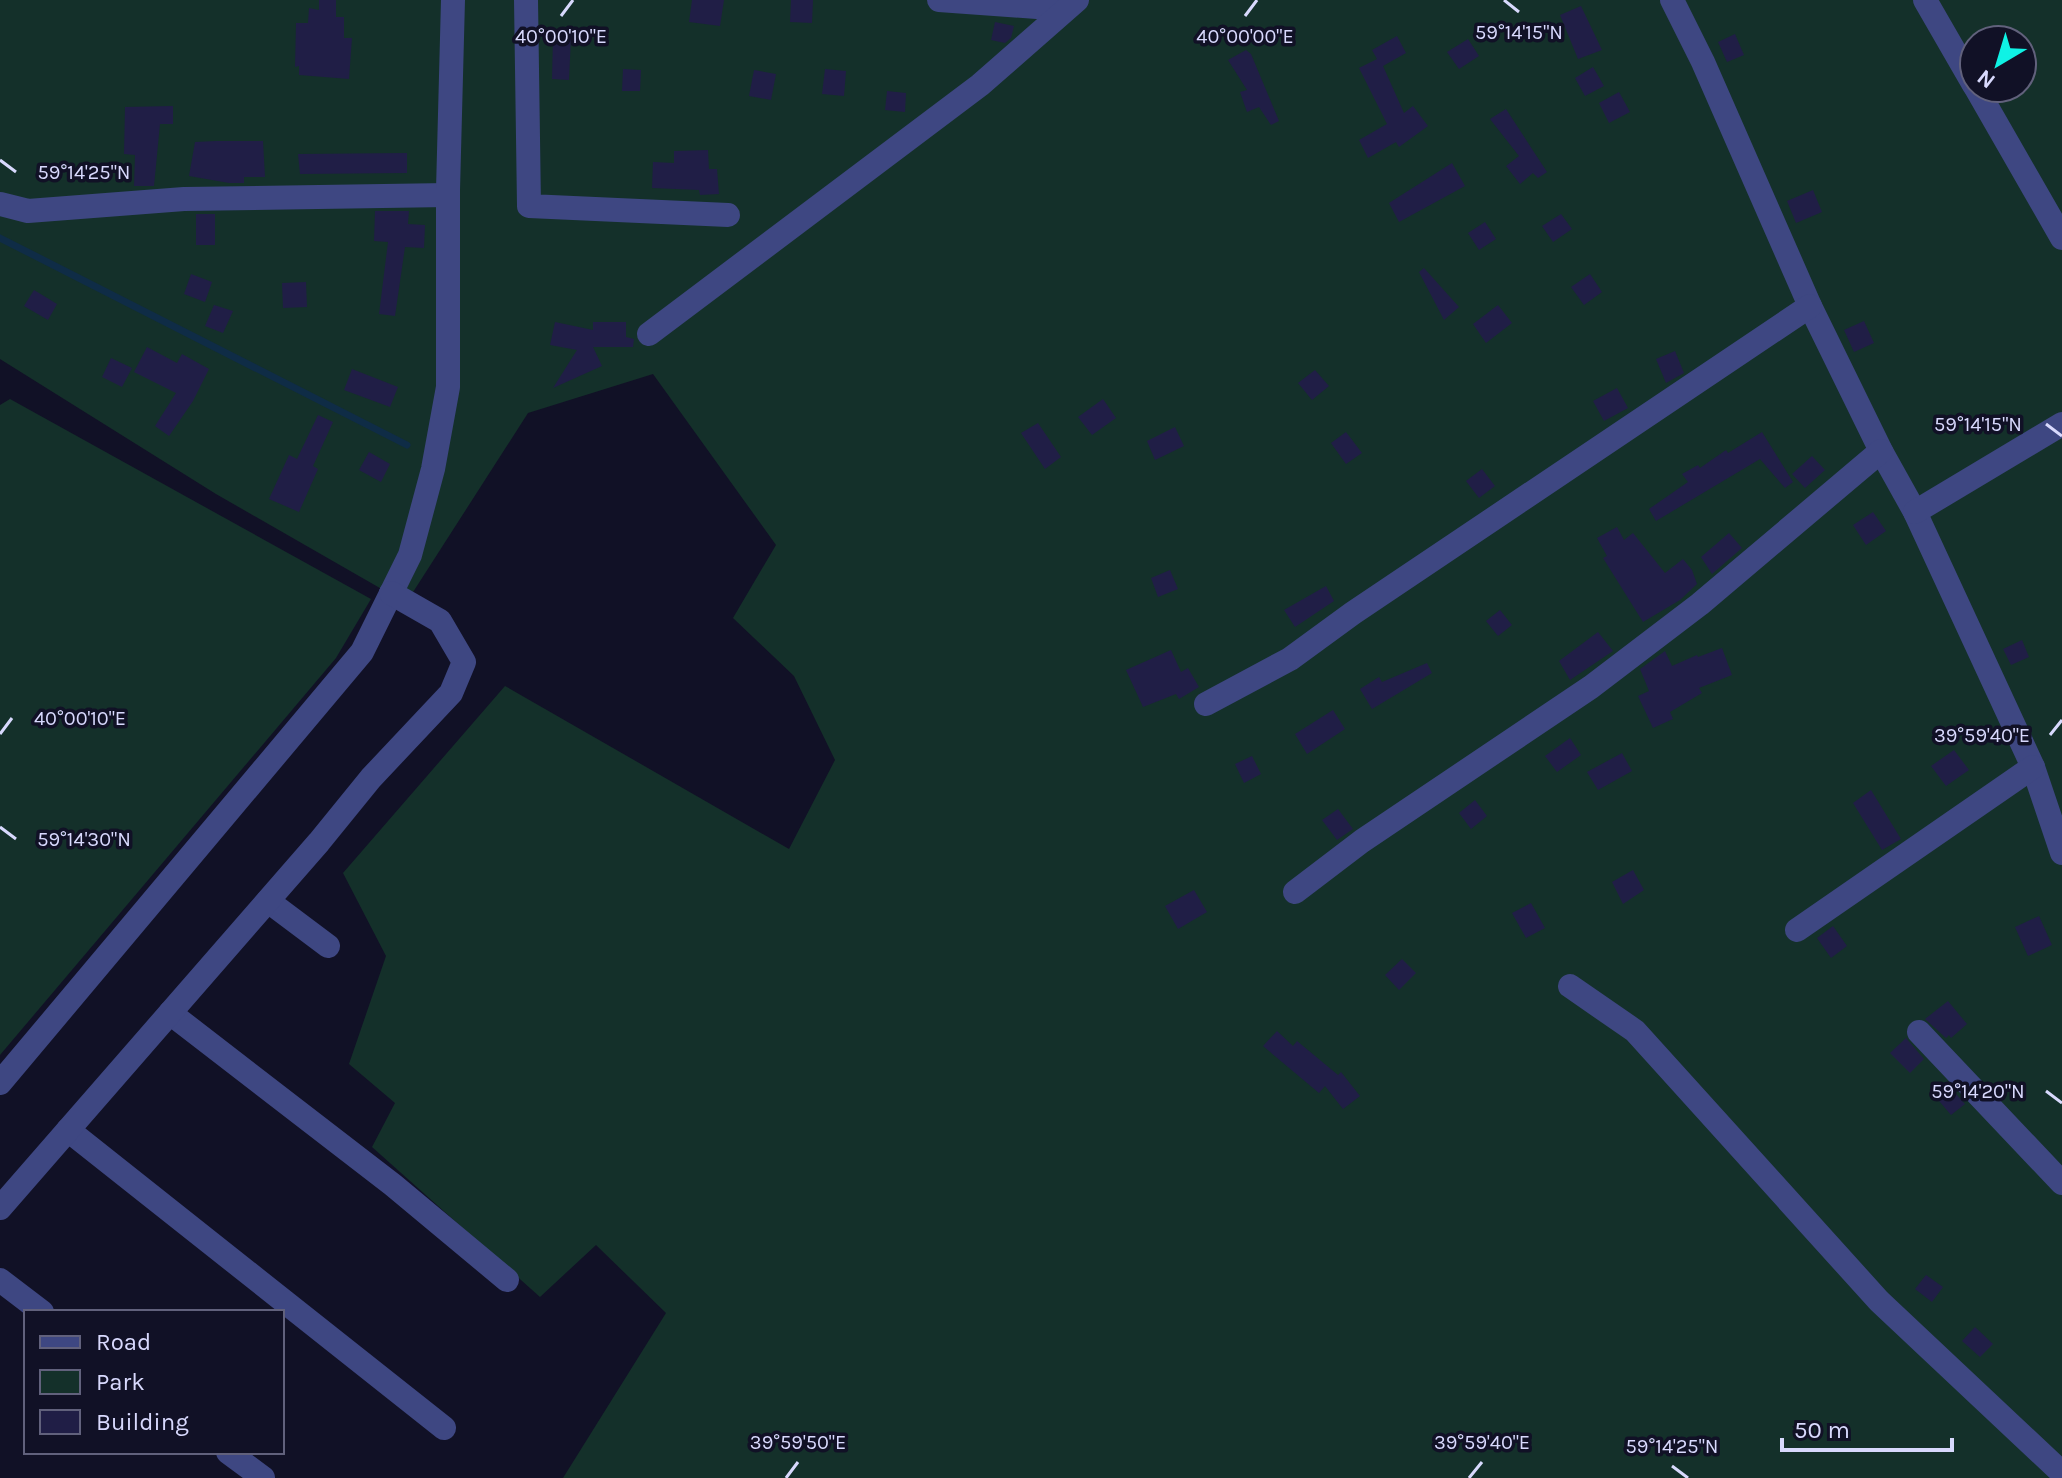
<svg xmlns="http://www.w3.org/2000/svg" width="2062" height="1478" viewBox="0 0 2062 1478" font-family="Karla,sans-serif">
	<style>
		.green { fill: #14302a; fill-rule: evenodd }
		.lines { fill: none; stroke-linecap: round; stroke-linejoin: round }
		.stream { stroke: #0f2c46; stroke-width: 7 }
		.building { fill: #201e46 }
		.minor { stroke: #3e4782; stroke-width: 24 }
		.ticks { fill: none; stroke: #d8d9fd; stroke-width: 3 }
		.ticks-label { font-size: 20px; text-anchor: middle; fill: #d8d9fd; stroke: #111126; stroke-width: 7; stroke-linejoin: round; paint-order: stroke }
	</style>
	<rect width="100%" height="100%" fill="#111126"/>
	<g class="green">
		<path d="M 0,0 L 2062,0 L 2062,1478 L 563,1478 L 666,1313 L 596,1245 L 540,1297 L 372,1147 L 395,1103 L 349,1064 L 386,956 L 343,873 L 505,686 L 789,849 L 835,760 L 794,676 L 733,618 L 776,545 L 653,374 L 528,413 L 406,603 L 216,494 L 0,359 ZM 1974,40 L 2022,40 L 2022,88 L 1974,88 Z"/>
		<path d="M 10,399 L 371,599 L 336,658 L 0,1055 L 0,405 Z"/>
	</g>
	<g class="lines">
		<path class="stream" d="M 0,238 L 407,445"/>
	</g>
	<g class="building">
		<path d="M 319,0 L 336,0 L 336,17 L 344,17 L 344,38 L 352,38 L 349,79 L 299,75 L 299,66 L 295,67 L 296,23 L 308,23 L 309,8 L 319,10 Z"/>
		<path d="M 692,0 L 724,0 L 720,26 L 689,22 Z"/>
		<path d="M 791,0 L 813,0 L 812,23 L 790,22 Z"/>
		<path d="M 1581,6 L 1602,50 L 1578,59 L 1560,15 Z"/>
		<path d="M 995,22 L 1014,26 L 1011,38 L 1005,43 L 991,40 Z"/>
		<path d="M 1735,34 L 1744,55 L 1727,62 L 1718,42 Z"/>
		<path d="M 1397,36 L 1406,53 L 1383,66 L 1404,113 L 1413,106 L 1428,126 L 1399,147 L 1396,142 L 1368,158 L 1359,140 L 1387,124 L 1359,68 L 1377,59 L 1372,50 Z"/>
		<path d="M 553,37 L 571,37 L 569,80 L 552,79 Z"/>
		<path d="M 1468,39 L 1479,56 L 1459,69 L 1447,52 Z"/>
		<path d="M 1246,50 L 1251,54 L 1279,121 L 1271,125 L 1259,107 L 1247,112 L 1240,92 L 1247,90 L 1228,60 Z"/>
		<path d="M 1593,67 L 1604,86 L 1585,96 L 1575,78 Z"/>
		<path d="M 623,69 L 641,70 L 640,91 L 622,91 Z"/>
		<path d="M 825,69 L 846,71 L 844,96 L 822,94 Z"/>
		<path d="M 754,70 L 776,74 L 771,100 L 749,96 Z"/>
		<path d="M 887,91 L 906,93 L 905,112 L 885,110 Z"/>
		<path d="M 1619,92 L 1630,112 L 1609,123 L 1599,103 Z"/>
		<path d="M 173,106 L 173,124 L 160,124 L 154,186 L 134,186 L 135,155 L 124,154 L 125,107 Z"/>
		<path d="M 1506,109 L 1547,172 L 1538,178 L 1533,173 L 1520,184 L 1506,166 L 1519,156 L 1490,119 Z"/>
		<path d="M 216,141 L 263,141 L 265,177 L 244,177 L 244,183 L 229,183 L 189,176 L 195,142 Z"/>
		<path d="M 708,150 L 709,169 L 717,169 L 719,194 L 700,195 L 699,190 L 652,188 L 653,162 L 674,163 L 674,151 Z"/>
		<path d="M 407,153 L 407,173 L 300,174 L 298,154 Z"/>
		<path d="M 1452,163 L 1465,186 L 1399,222 L 1389,203 Z"/>
		<path d="M 1813,190 L 1822,212 L 1796,223 L 1787,201 Z"/>
		<path d="M 375,211 L 409,211 L 408,224 L 425,225 L 424,248 L 405,247 L 395,316 L 379,314 L 388,242 L 374,241 Z"/>
		<rect x="196" y="214" width="19" height="31"/>
		<path d="M 1561,214 L 1572,229 L 1553,242 L 1542,226 Z"/>
		<path d="M 1485,222 L 1496,239 L 1479,250 L 1468,233 Z"/>
		<path d="M 1424,268 L 1459,307 L 1444,320 L 1419,272 Z"/>
		<path d="M 191,274 L 212,282 L 205,302 L 184,294 Z"/>
		<path d="M 1590,274 L 1602,292 L 1584,305 L 1571,287 Z"/>
		<path d="M 306,282 L 307,307 L 283,308 L 282,283 Z"/>
		<path d="M 34,290 L 57,304 L 48,320 L 24,306 Z"/>
		<path d="M 214,305 L 233,311 L 223,333 L 205,326 Z"/>
		<path d="M 1498,305 L 1512,323 L 1486,343 L 1473,324 Z"/>
		<path d="M 1864,321 L 1874,343 L 1854,352 L 1844,330 Z"/>
		<path d="M 555,322 L 593,330 L 593,322 L 626,322 L 626,337 L 634,339 L 633,347 L 593,347 L 602,366 L 553,388 L 577,350 L 550,345 Z"/>
		<path d="M 147,347 L 177,363 L 182,354 L 209,369 L 193,401 L 169,436 L 155,426 L 176,393 L 134,372 Z"/>
		<path d="M 1675,351 L 1684,373 L 1666,383 L 1656,359 Z"/>
		<path d="M 111,358 L 132,368 L 122,387 L 102,377 Z"/>
		<path d="M 352,369 L 398,387 L 390,407 L 344,390 Z"/>
		<path d="M 1315,370 L 1329,386 L 1312,400 L 1298,383 Z"/>
		<path d="M 1617,388 L 1628,408 L 1604,421 L 1593,401 Z"/>
		<path d="M 1103,399 L 1116,418 L 1092,435 L 1078,417 Z"/>
		<path d="M 318,415 L 333,422 L 313,466 L 318,469 L 299,512 L 269,499 L 289,455 L 297,459 Z"/>
		<path d="M 1038,423 L 1061,457 L 1045,469 L 1021,433 Z"/>
		<path d="M 1175,427 L 1184,446 L 1155,460 L 1147,441 Z"/>
		<path d="M 1346,432 L 1362,453 L 1346,464 L 1331,443 Z"/>
		<path d="M 1762,432 L 1793,482 L 1785,488 L 1760,459 L 1656,521 L 1649,509 L 1688,482 L 1682,474 L 1698,465 L 1700,468 L 1726,450 L 1728,453 Z"/>
		<path d="M 369,452 L 390,464 L 381,482 L 359,470 Z"/>
		<path d="M 1812,456 L 1825,470 L 1805,488 L 1792,474 Z"/>
		<path d="M 1482,469 L 1495,486 L 1479,498 L 1466,481 Z"/>
		<path d="M 1873,512 L 1886,531 L 1866,545 L 1853,525 Z"/>
		<path d="M 1617,527 L 1624,540 L 1633,533 L 1665,573 L 1683,559 L 1692,570 L 1697,584 L 1680,600 L 1643,622 L 1603,558 L 1607,556 L 1597,538 Z"/>
		<path d="M 1729,533 L 1742,548 L 1712,574 L 1701,557 Z"/>
		<path d="M 1170,570 L 1178,589 L 1158,597 L 1151,578 Z"/>
		<path d="M 1326,586 L 1334,601 L 1295,627 L 1284,610 Z"/>
		<path d="M 1500,610 L 1512,625 L 1498,636 L 1486,621 Z"/>
		<path d="M 1598,632 L 1613,651 L 1570,680 L 1559,661 Z"/>
		<path d="M 2022,640 L 2029,657 L 2011,665 L 2003,649 Z"/>
		<path d="M 1722,648 L 1732,675 L 1699,688 L 1702,693 L 1670,712 L 1673,719 L 1653,728 L 1638,696 L 1649,691 L 1640,669 L 1665,651 L 1672,666 L 1697,655 L 1698,657 Z"/>
		<path d="M 1171,650 L 1181,672 L 1188,668 L 1199,687 L 1179,699 L 1176,694 L 1143,707 L 1126,670 Z"/>
		<path d="M 1427,663 L 1432,673 L 1372,709 L 1360,689 L 1379,677 L 1382,682 Z"/>
		<path d="M 1333,710 L 1345,729 L 1307,754 L 1295,734 Z"/>
		<path d="M 1570,738 L 1581,755 L 1557,772 L 1545,756 Z"/>
		<path d="M 1954,750 L 1969,770 L 1946,786 L 1931,766 Z"/>
		<path d="M 1622,753 L 1632,771 L 1598,790 L 1587,772 Z"/>
		<path d="M 1252,756 L 1261,774 L 1244,783 L 1235,764 Z"/>
		<path d="M 1871,790 L 1901,839 L 1882,850 L 1853,803 Z"/>
		<path d="M 1475,800 L 1487,816 L 1471,829 L 1459,813 Z"/>
		<path d="M 1338,809 L 1353,829 L 1337,840 L 1322,820 Z"/>
		<path d="M 1633,870 L 1644,890 L 1623,904 L 1612,882 Z"/>
		<path d="M 1194,890 L 1207,912 L 1178,929 L 1165,906 Z"/>
		<path d="M 1531,903 L 1545,928 L 1526,938 L 1512,913 Z"/>
		<path d="M 2039,916 L 2052,945 L 2028,956 L 2015,927 Z"/>
		<path d="M 1833,926 L 1847,946 L 1831,958 L 1817,938 Z"/>
		<path d="M 1402,959 L 1416,973 L 1399,990 L 1385,975 Z"/>
		<path d="M 1948,1001 L 1967,1024 L 1951,1038 L 1949,1035 L 1946,1038 L 1925,1019 Z"/>
		<path d="M 1277,1031 L 1293,1046 L 1297,1041 L 1338,1075 L 1341,1072 L 1360,1096 L 1343,1109 L 1325,1086 L 1319,1093 L 1263,1046 Z"/>
		<path d="M 1906,1038 L 1924,1059 L 1910,1073 L 1890,1053 Z"/>
		<path d="M 1947,1084 L 1965,1104 L 1951,1115 L 1934,1095 Z"/>
		<path d="M 1926,1275 L 1943,1287 L 1932,1302 L 1915,1289 Z"/>
		<path d="M 1975,1327 L 1993,1344 L 1980,1357 L 1962,1341 Z"/>
	</g>
	<g class="lines">
		<g class="minor">
			<path d="M 526,0 L 529,206 L 728,215"/>
			<path d="M 939,0 L 1064,9"/>
			<path d="M 1672,0 L 1703,62 L 1810,306 L 1881,451 L 1915,512 L 2033,767 L 2062,853"/>
			<path d="M 1925,0 L 1974,85"/>
			<path d="M 1976,88 L 2062,238"/>
			<path d="M 0,204 L 28,211 L 184,199 L 448,195"/>
			<path d="M 649,334 L 980,85 L 1077,0"/>
			<path d="M 1915,512 L 2062,424"/>
			<path d="M 1206,704 L 1290,659 L 1353,613 L 1810,306"/>
			<path d="M 1295,892 L 1362,841 L 1591,687 L 1700,604 L 1881,451"/>
			<path d="M 268,901 L 328,946"/>
			<path d="M 1797,930 L 2033,767"/>
			<path d="M 1570,986 L 1635,1031 L 1879,1301 L 2062,1473"/>
			<path d="M 170,1013 L 393,1185 L 507,1280"/>
			<path d="M 1919,1032 L 2062,1183"/>
			<path d="M 0,1083 L 362,652 L 410,555 L 433,469 L 448,387 L 448,190 L 453,0"/>
			<path d="M 68,1130 L 444,1428"/>
			<path d="M 0,1208 L 319,842 L 371,778 L 451,693 L 464,662 L 440,621 L 391,593"/>
			<path d="M 0,1280 L 42,1312"/>
			<path d="M 228,1452 L 263,1478"/>
		</g>
	</g>
	<path class="ticks" d="M 1504,0 L 1519,12M 561,16 L 573,0M 1245,16 L 1257,0M 0,160 L 16,172M 2046,424 L 2062,436M 0,734 L 12,718M 2050,735 L 2062,720M 0,827 L 16,839M 2046,1091 L 2062,1103M 1672,1466 L 1688,1478M 786,1478 L 798,1462M 1469,1478 L 1482,1462"/>
	<g class="ticks-label">
		<text x="1519" y="39">59°14'15"N</text>
		<text x="1245" y="43">40°00'00"E</text>
		<text x="561" y="43">40°00'10"E</text>
		<text x="84" y="179">59°14'25"N</text>
		<text x="1978" y="431">59°14'15"N</text>
		<text x="80" y="725">40°00'10"E</text>
		<text x="1982" y="742">39°59'40"E</text>
		<text x="84" y="846">59°14'30"N</text>
		<text x="1978" y="1098">59°14'20"N</text>
		<text x="798" y="1449">39°59'50"E</text>
		<text x="1482" y="1449">39°59'40"E</text>
		<text x="1672" y="1453">59°14'25"N</text>
	</g>
	<rect x="24" y="1310" width="260" height="144" fill="#111126" stroke="#61617c" stroke-width="2"/>
	<rect x="40" y="1336" width="40" height="12" fill="#3e4782" stroke="#61617c" stroke-width="2"/>
	<text x="96" y="1350" font-size="24" fill="#d8d9fd">Road</text>
	<rect x="40" y="1370" width="40" height="24" fill="#14302a" stroke="#61617c" stroke-width="2"/>
	<text x="96" y="1390" font-size="24" fill="#d8d9fd">Park</text>
	<rect x="40" y="1410" width="40" height="24" fill="#201e46" stroke="#61617c" stroke-width="2"/>
	<text x="96" y="1430" font-size="24" fill="#d8d9fd">Building</text>
	<g transform="translate(1998 64) rotate(218)"><circle r="38" fill="#111126" stroke="#61617c" stroke-width="2"/>
	<path d="M0-6L14 30L0 20L-14 30Z" fill="#0ff2e5"/>
	<text y="-12" font-size="22" font-weight="bold" text-anchor="middle" fill="#d8d9fd">N</text>
	</g>
	<path d="M1782 1438v12h170v-12" fill="none" stroke="#d8d9fd" stroke-width="4"/>
	<text x="1794" y="1438" font-size="24" fill="#d8d9fd" stroke="#111126" stroke-width="6" paint-order="stroke">50 m</text>
</svg>
